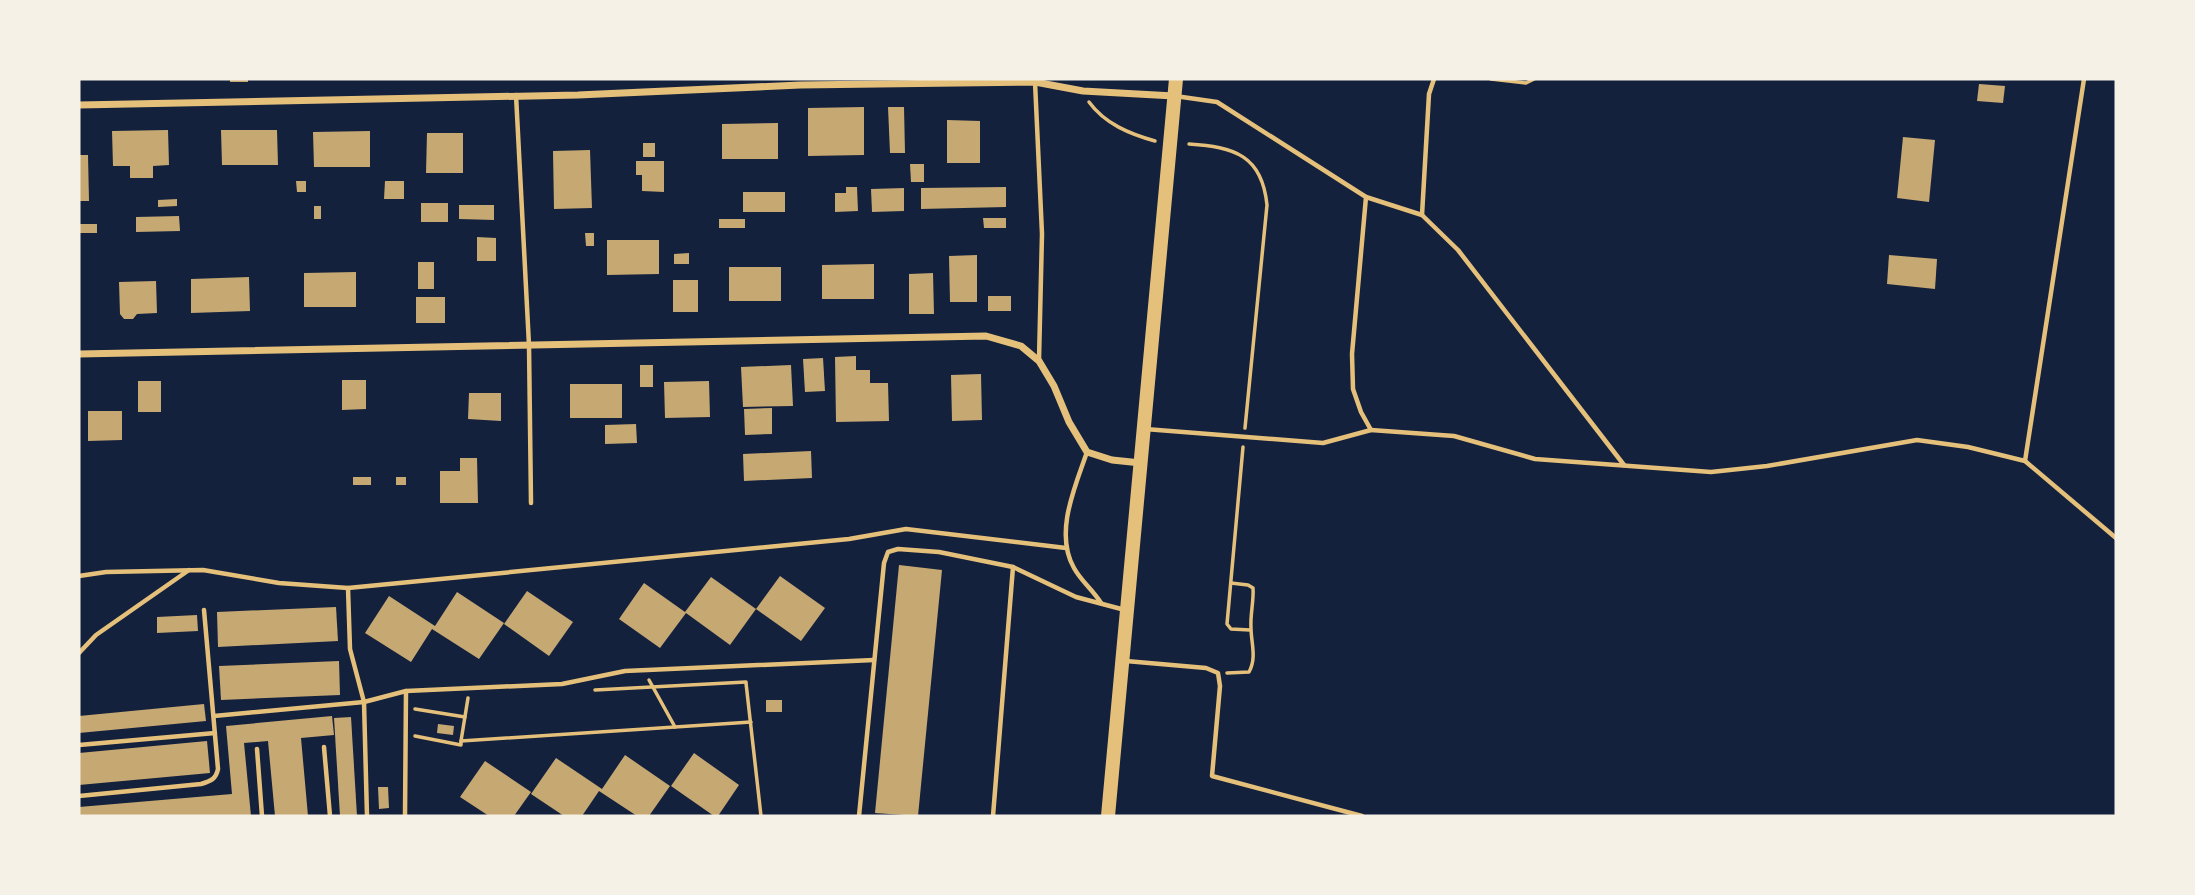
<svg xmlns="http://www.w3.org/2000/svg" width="2195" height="895" viewBox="0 0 2195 895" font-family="'DejaVu Sans',sans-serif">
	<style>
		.building { fill: #c6a872 }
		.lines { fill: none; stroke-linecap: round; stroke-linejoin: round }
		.path { stroke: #e5c07b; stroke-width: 3.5 }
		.service { stroke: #e5c07b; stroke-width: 4.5 }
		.minor { stroke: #e5c07b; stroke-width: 7 }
		.secondary { stroke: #e5c07b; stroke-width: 14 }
	</style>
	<rect width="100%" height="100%" fill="#14213d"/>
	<g class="building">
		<rect x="230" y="79" width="18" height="3"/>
		<path d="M 1979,84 L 2005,86 L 2003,103 L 1977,101 Z"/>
		<path d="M 864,107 L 864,155 L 808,156 L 808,108 Z"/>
		<path d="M 888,107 L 904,107 L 905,153 L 890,153 Z"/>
		<path d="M 947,120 L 980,121 L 980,163 L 947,163 Z"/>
		<path d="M 778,123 L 778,159 L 722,159 L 722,124 Z"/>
		<path d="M 168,130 L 169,165 L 153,166 L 153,178 L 130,178 L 130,166 L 113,166 L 112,131 Z"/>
		<path d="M 221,130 L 277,130 L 278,165 L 222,165 Z"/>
		<path d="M 370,131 L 370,167 L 314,167 L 313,132 Z"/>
		<path d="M 427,133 L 463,133 L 463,173 L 426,173 Z"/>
		<path d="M 1903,137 L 1935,140 L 1929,202 L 1897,198 Z"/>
		<rect x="643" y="143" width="12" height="14"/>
		<path d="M 590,150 L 592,208 L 554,209 L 553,151 Z"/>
		<path d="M 79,155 L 88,155 L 89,201 L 79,201 Z"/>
		<path d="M 636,161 L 664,161 L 664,192 L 642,191 L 642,175 L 636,175 Z"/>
		<path d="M 910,164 L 924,164 L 924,182 L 911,182 Z"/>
		<path d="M 296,181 L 306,181 L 306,192 L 297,192 Z"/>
		<path d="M 385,181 L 404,181 L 404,199 L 384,199 Z"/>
		<path d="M 846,187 L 857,187 L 858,211 L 835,212 L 835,193 L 846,193 Z"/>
		<path d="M 1006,187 L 1006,207 L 921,209 L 921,188 Z"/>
		<path d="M 904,188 L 904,211 L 872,212 L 871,189 Z"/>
		<rect x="743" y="192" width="42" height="20"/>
		<path d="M 177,199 L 177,206 L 158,207 L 158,200 Z"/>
		<rect x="421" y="203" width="27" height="19"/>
		<path d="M 459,205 L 494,205 L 494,220 L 459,219 Z"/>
		<rect x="314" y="206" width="7" height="13"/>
		<path d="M 179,216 L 180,231 L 136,232 L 136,217 Z"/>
		<path d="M 983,218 L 1006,218 L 1006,228 L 984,228 Z"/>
		<rect x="719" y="219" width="26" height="9"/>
		<rect x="79" y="224" width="18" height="9"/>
		<path d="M 585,233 L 594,233 L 594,246 L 586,246 Z"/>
		<path d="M 477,237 L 496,238 L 496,261 L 477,261 Z"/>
		<path d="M 607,240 L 659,240 L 659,274 L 607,275 Z"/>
		<path d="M 689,253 L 689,264 L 674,264 L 674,254 Z"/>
		<path d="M 977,255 L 977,302 L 950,302 L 949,256 Z"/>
		<path d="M 1889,255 L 1937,259 L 1935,289 L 1887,284 Z"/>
		<rect x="418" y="262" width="16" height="27"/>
		<path d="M 874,264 L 874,299 L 822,299 L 822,265 Z"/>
		<rect x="729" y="267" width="52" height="34"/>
		<path d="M 356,272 L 356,307 L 304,307 L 304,273 Z"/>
		<path d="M 933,273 L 934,314 L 909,314 L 909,274 Z"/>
		<path d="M 249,277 L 250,311 L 191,313 L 191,279 Z"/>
		<rect x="673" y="280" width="25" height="32"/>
		<path d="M 156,281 L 157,313 L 137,314 L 133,319 L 124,319 L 120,314 L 119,282 Z"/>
		<rect x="988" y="296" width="23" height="15"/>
		<rect x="416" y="297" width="29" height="26"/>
		<path d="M 856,356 L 856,370 L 870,370 L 870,383 L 888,383 L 889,421 L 836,422 L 835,357 Z"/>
		<path d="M 823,358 L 825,391 L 805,392 L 803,359 Z"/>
		<rect x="640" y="365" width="13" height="22"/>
		<path d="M 791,365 L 793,406 L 743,407 L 741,367 Z"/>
		<path d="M 981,374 L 982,420 L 952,421 L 951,375 Z"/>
		<path d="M 342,380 L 366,380 L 366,409 L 342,410 Z"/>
		<rect x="138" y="381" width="23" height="31"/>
		<path d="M 709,381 L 710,417 L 665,418 L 664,382 Z"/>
		<rect x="570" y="384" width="52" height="34"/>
		<path d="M 469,393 L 501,393 L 501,421 L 468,419 Z"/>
		<path d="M 772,408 L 772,434 L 745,435 L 744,409 Z"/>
		<path d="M 88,411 L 122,411 L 122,440 L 88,441 Z"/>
		<path d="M 636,424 L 637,443 L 605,444 L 605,425 Z"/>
		<path d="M 811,451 L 812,478 L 744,481 L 743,454 Z"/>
		<path d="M 460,458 L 477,458 L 478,503 L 440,503 L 440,471 L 460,471 Z"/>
		<rect x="353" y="477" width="18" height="8"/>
		<rect x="396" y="477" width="10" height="8"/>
		<path d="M 899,565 L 942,570 L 918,816 L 875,813 Z"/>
		<path d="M 780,576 L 825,608 L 801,641 L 756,609 L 730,645 L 686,613 L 660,648 L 619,619 L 644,583 L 685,612 L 711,577 L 756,609 Z"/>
		<path d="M 527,591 L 573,622 L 549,656 L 504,624 Z"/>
		<path d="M 457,592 L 504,623 L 479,659 L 432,629 L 411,662 L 365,633 L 389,596 L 435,626 Z"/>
		<path d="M 336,607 L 338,641 L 218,647 L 217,612 Z"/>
		<path d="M 197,615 L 198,631 L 157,633 L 157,617 Z"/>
		<path d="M 339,661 L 340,695 L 221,700 L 219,666 Z"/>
		<rect x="766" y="700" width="16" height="12"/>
		<path d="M 204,704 L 206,721 L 79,733 L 79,716 Z"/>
		<path d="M 332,716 L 334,735 L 301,738 L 308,816 L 275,816 L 268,741 L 244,743 L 251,816 L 79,816 L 79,807 L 232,794 L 226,726 Z"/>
		<path d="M 351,717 L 357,816 L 340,816 L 334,718 Z"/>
		<path d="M 438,724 L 454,726 L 453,735 L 437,733 Z"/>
		<path d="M 207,741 L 210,773 L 79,785 L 79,753 Z"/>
		<path d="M 694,753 L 739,785 L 718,816 L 714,816 L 671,786 Z"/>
		<path d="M 625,755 L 670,786 L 649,816 L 637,816 L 599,791 L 582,816 L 564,816 L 531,794 L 556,758 L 602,789 Z"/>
		<path d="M 485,761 L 531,792 L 514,816 L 489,816 L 460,797 Z"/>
		<path d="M 378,787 L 388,787 L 389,808 L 379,809 Z"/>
	</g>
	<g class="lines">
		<g class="path">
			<path d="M 1491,79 L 1526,83 L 1534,79"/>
			<path d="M 1089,102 C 1105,124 1130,134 1155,141"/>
			<path d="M 1189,144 C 1234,147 1262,155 1267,205 L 1245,428"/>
			<path d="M 1243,447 L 1227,624 L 1231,629 L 1250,630"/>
			<path d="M 1227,673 L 1249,672 C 1257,658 1251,642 1251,628 C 1250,615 1254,601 1253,588 L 1248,585 L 1231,583"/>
			<path d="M 649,680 L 675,727"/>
			<path d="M 746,683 L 761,816"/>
			<path d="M 595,690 L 746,682"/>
			<path d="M 468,698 L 461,741 L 751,722"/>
			<path d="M 415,709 L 465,717"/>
			<path d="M 415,736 L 461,745 L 461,741"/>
		</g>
		<g class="service">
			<path d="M 1035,82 L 1042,234 L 1039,360"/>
			<path d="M 516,95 L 529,345 L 531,503"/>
			<path d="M 1366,197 L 1422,215 L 1458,250 L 1624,465"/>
			<path d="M 1422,215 L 1429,94 L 1434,79"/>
			<path d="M 1145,429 L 1323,443 L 1371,430 L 1361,412 L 1353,389 L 1352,354 L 1366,197 L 1217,102 L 1175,96"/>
			<path d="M 1371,430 L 1454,436 L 1535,459 L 1711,472 L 1767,466 L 1917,440 L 1968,447 L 2025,461 L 2116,538"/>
			<path d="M 1087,452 C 1075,487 1054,533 1074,568 C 1081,581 1093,590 1101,603"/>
			<path d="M 2025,461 L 2084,79"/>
			<path d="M 79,576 L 106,572 L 203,570 L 279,583 L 348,588 L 849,539 L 906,529 L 1066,548"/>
			<path d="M 348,588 L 350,649 L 364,702 L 406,691 L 562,684 L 625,671 L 874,660"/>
			<path d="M 79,653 L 96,635 L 189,570"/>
			<path d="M 1126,661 L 1206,668 L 1218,673 L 1220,686 L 1212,776 L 1362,816"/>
			<path d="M 214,716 L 364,702 L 367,816"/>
			<path d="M 79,745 L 215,733"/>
			<path d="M 324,747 L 330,816"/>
			<path d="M 257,749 L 262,816"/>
			<path d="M 79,796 L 201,784 C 211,781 216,779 218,769 L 204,610"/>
			<path d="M 405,816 L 406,691"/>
			<path d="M 859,816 L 884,563 L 888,552 L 898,549 L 939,552 L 1013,567 L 1076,597 L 1125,610"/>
			<path d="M 993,816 L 1013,567"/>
		</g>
		<g class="minor">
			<path d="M 79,105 L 578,95 L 800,85 L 1035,82 L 1083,91 L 1174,96"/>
			<path d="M 79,354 L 986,336 L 1021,346 L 1039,361 L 1054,386 L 1069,422 L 1087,452 L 1112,460 L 1141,463"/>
		</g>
		<path class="secondary" d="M 1108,816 L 1176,79"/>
	</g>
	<rect width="2195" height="895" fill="none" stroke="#f6f1e7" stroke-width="161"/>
</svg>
